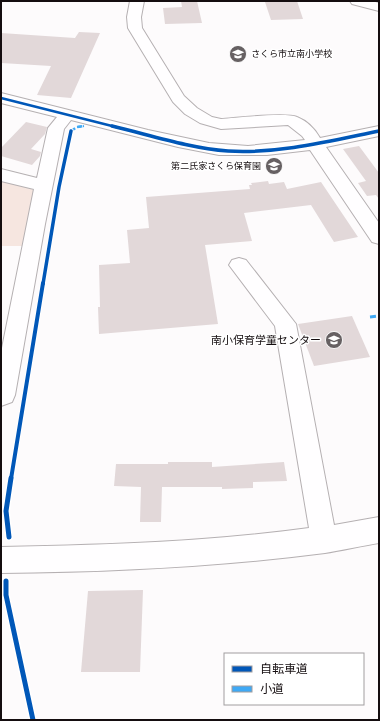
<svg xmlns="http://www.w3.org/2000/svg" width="380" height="721" viewBox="0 0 380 721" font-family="Roboto,'Noto Sans JP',sans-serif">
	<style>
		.green { fill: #f6e6e0 }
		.building { fill: #e2d8d9 }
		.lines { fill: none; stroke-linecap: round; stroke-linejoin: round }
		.minor-casing { stroke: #b5b0b2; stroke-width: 2 }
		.minor { fill: #fffeff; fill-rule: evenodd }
		.quiet-far2 { stroke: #3fa9f5; stroke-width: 2; stroke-dasharray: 4 2; stroke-linecap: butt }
		.quiet-far1 { stroke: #3fa9f5; stroke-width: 2.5; stroke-dasharray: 5 2.5; stroke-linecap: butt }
		.quiet { stroke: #3fa9f5; stroke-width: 3; stroke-dasharray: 6 3; stroke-linecap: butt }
		.cycleway-far3-casing { stroke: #fff; stroke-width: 4 }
		.cycleway-far2-casing { stroke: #fff; stroke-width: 5.5 }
		.cycleway-far1-casing { stroke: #fff; stroke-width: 6 }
		.cycleway-casing { stroke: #fff; stroke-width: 8 }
		.cycleway-far3 { stroke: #0057b8; stroke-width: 2.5 }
		.cycleway-far2 { stroke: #0057b8; stroke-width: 3.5 }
		.cycleway-far1 { stroke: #0057b8; stroke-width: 4 }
		.cycleway { stroke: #0057b8; stroke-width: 5 }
		.labels { text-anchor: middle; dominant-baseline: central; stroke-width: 3; stroke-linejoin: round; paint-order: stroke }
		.far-poi-label { font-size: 9px; fill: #140d0f; stroke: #fff; text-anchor: start }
		.poi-label { font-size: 11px; fill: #140d0f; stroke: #fff; text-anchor: end }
	</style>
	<rect width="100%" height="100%" fill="#fdfbfc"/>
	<path class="green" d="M 1,180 L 34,190 L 36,196 L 23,246 L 1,246 Z"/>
	<g class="building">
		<path d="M 181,1 L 197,1 L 202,23 L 165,24 L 163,8 L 182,7 Z"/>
		<path d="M 273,1 L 297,1 L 303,19 L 271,20 L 265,2 Z"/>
		<path d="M 79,32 L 100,33 L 71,98 L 37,95 L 51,66 L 1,63 L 1,33 L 75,38 Z"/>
		<path d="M 26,122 L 47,127 L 45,134 L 31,149 L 41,152 L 40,156 L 32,165 L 1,156 L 1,148 Z"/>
		<path d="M 359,146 L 379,173 L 379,199 L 376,195 L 367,196 L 358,183 L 366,181 L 343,149 Z"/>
		<path d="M 268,181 L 269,184 L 284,182 L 287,189 L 321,182 L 358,237 L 334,242 L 311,205 L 244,213 L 252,241 L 205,245 L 218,324 L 99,334 L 98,307 L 100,307 L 99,265 L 130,263 L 127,230 L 149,228 L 146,197 L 250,189 L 249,185 L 252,185 L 251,183 Z"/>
		<path d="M 352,316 L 370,357 L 314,366 L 298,324 Z"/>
		<path d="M 168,462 L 212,462 L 212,467 L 284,462 L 287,481 L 253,482 L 253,488 L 222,489 L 222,487 L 162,487 L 161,522 L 140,522 L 141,487 L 114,486 L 116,464 L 168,464 Z"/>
		<path d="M 143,590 L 140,672 L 81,672 L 88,591 Z"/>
	</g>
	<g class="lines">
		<g class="minor-casing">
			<g id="minor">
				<path d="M 130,1 L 144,1 L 141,17 L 142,28 L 184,96 L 197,108 L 212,117 L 221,119 C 236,118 286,112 297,117 C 307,121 315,129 320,138 L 379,126 L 379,136 L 326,147 L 379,223 L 379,244 L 372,242 L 310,150 L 267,155 L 219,155 L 178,147 L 71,120 L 64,129 L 45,224 L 15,395 L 12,402 L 1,406 L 1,353 L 34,189 L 1,181 L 1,169 L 37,178 L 48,128 L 57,117 L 1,103 L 1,93 L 148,130 L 209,143 L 248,146 L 305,140 L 302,136 L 288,125 L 221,129 L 200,123 L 185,114 L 173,102 L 128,28 L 127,17 Z"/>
				<path d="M 350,1 L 372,1 L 379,3 L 379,11 L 352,4 Z"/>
				<path d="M 239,258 L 246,260 L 296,324 L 334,525 L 379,517 L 379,543 C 361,546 343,550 325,553 C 218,567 110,572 1,573 L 1,547 C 104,545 207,542 309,528 L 275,326 L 229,265 L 232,260 Z"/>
			</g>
		</g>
		<use href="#minor" class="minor"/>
		<path class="quiet-far2" d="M 77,127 L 84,126"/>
		<path class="quiet-far1" d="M 71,131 L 77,127 L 84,126"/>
		<path class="quiet" d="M 370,317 L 379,316"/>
		<g class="cycleway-far3-casing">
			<path id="cycleway-far3" d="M 1,98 L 116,127"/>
		</g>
		<g class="cycleway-far2-casing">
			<g id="cycleway-far2">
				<path d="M 112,126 C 150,135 189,148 228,151 C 279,154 330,141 379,131"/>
				<path d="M 43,284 L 59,187 L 71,131"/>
			</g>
		</g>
		<g class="cycleway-far1-casing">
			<path id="cycleway-far1" d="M 11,479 L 43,283"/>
		</g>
		<g class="cycleway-casing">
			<g id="cycleway">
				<path d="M 9,537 L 6,511 L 11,478"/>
				<path d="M 6,581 L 6,595 L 33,720"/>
			</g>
		</g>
		<use href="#cycleway-far3" class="cycleway-far3"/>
		<use href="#cycleway-far2" class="cycleway-far2"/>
		<use href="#cycleway-far1" class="cycleway-far1"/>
		<use href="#cycleway" class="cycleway"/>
	</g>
	<defs>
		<g id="school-disc" transform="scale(0.9)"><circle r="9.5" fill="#666062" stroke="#fff"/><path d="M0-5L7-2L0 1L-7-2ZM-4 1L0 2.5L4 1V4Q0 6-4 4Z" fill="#fff"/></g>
	</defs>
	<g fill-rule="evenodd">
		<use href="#school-disc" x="238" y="54"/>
		<use href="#school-disc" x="274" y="166"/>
		<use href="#school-disc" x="334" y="340"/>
	</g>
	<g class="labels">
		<g class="far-poi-label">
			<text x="251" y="54">さくら市立南小学校</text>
			<text x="261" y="166" text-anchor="end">第二氏家さくら保育園</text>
		</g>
		<g class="poi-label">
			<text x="321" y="340">南小保育学童センター</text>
		</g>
	</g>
	<rect width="380" height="721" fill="none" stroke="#140d0f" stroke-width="4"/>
	<rect x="224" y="653" width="140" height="52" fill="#ffffff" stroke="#a19e9f"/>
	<rect x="232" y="666" width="20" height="6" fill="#0057b8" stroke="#a19e9f"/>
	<text x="260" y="673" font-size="12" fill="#140d0f">自転車道</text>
	<rect x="232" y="686" width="20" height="6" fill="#3fa9f5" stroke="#a19e9f"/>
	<text x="260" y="693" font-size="12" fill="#140d0f">小道</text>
</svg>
